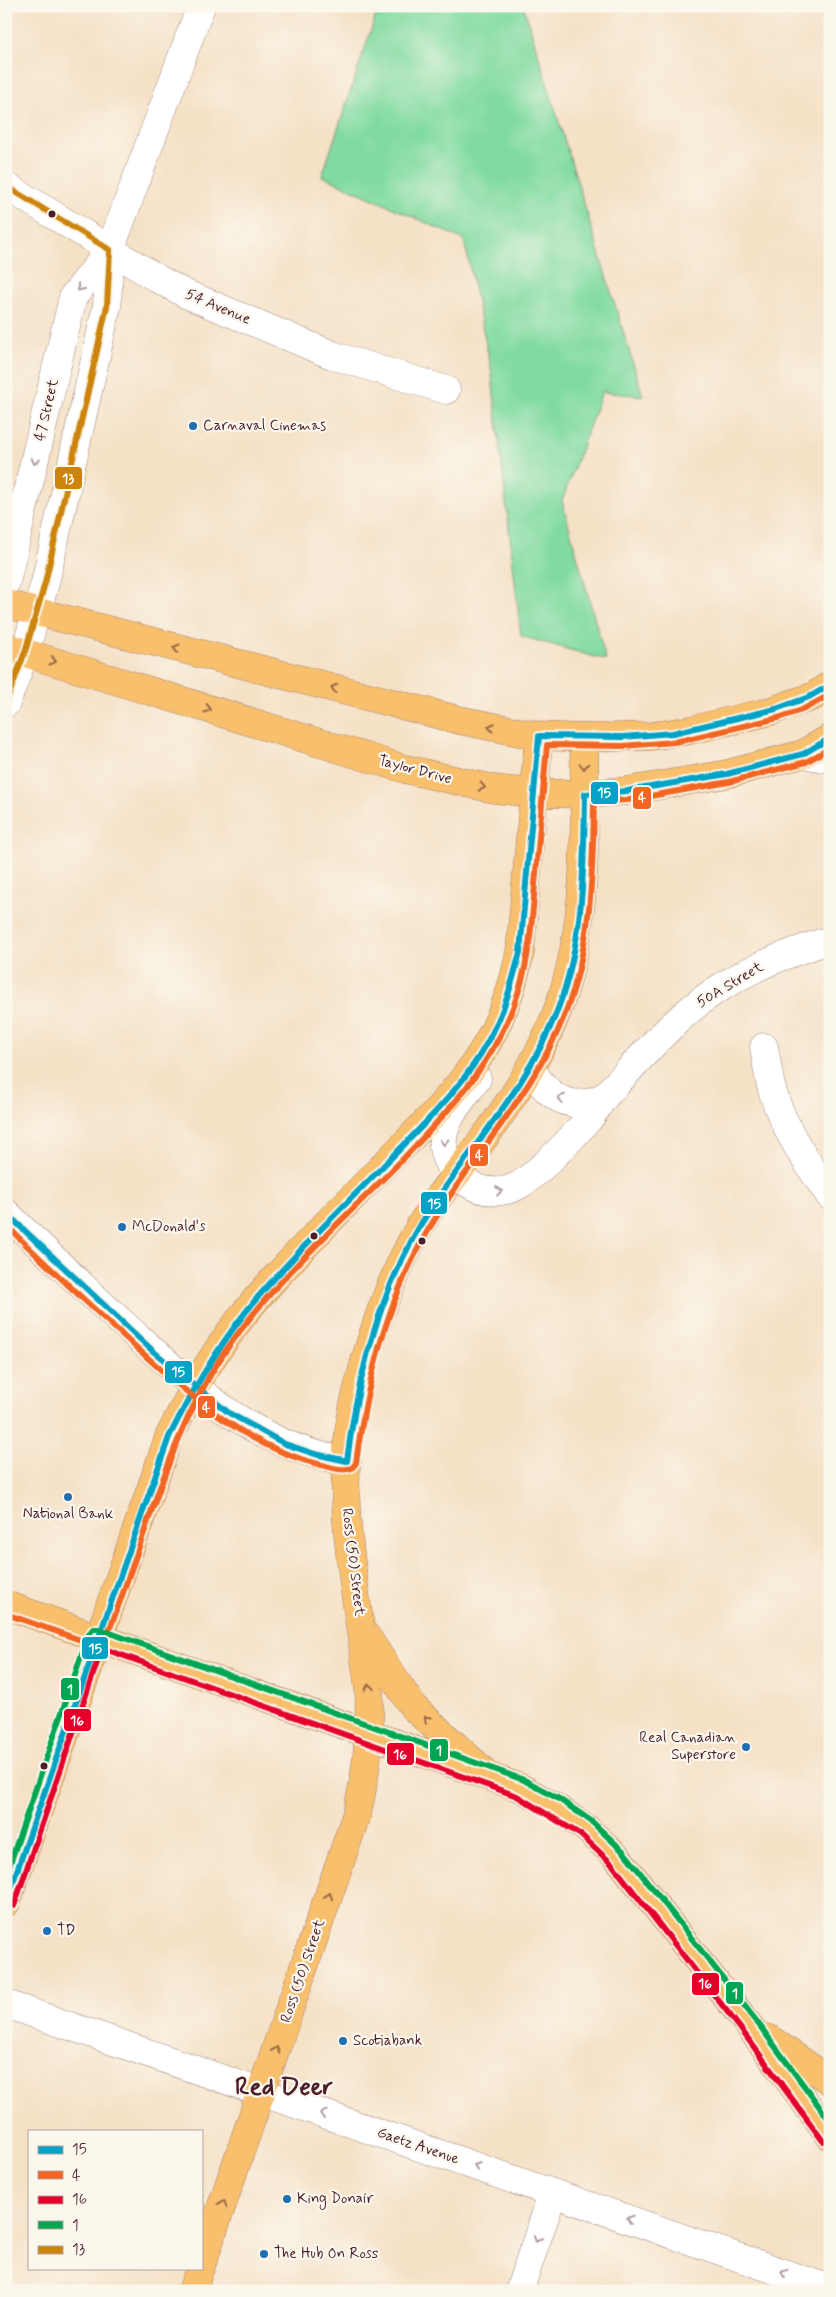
<svg xmlns="http://www.w3.org/2000/svg" width="836" height="2297" viewBox="0 0 836 2297" font-family="Mynerve,sans-serif">
	<style>
		.green { fill: #81dba0; stroke: #667d66 }
		.lines { fill: none; stroke-linecap: round; stroke-linejoin: round }
		.minor-casing { stroke: #a08078; stroke-width: 29 }
		.major-casing { stroke: #a08078; stroke-width: 29 }
		.minor { stroke: #fff; stroke-width: 28 }
		.major { stroke: #f8bf6c; stroke-width: 28 }
		.bus-1-casing { stroke: #fbf7ec; stroke-width: 10 }
		.bus-2-casing { stroke: #fbf7ec; stroke-width: 10 }
		.bus-3-casing { stroke: #fbf7ec; stroke-width: 10 }
		.bus-4-casing { stroke: #fbf7ec; stroke-width: 10 }
		.bus-5-casing { stroke: #fbf7ec; stroke-width: 10 }
		.bus-1 { stroke: #04a2c6; stroke-width: 6 }
		.bus-2 { stroke: #f26522; stroke-width: 6 }
		.bus-3 { stroke: #e4002b; stroke-width: 6 }
		.bus-4 { stroke: #00a651; stroke-width: 6 }
		.bus-5 { stroke: #cc840b; stroke-width: 6 }
		.oneway { stroke: #ae9aa0 }
		.oneway2 { stroke: #986748 }
		.bus-dot { fill: #4a1f2b; stroke: #fbf7ec; stroke-width: 2 }
		.poi-dot { fill: #1f6fb2; stroke: #fbf7ec; stroke-width: 2 }
		.labels { text-anchor: middle; dominant-baseline: central; stroke-width: 4.5; stroke-linejoin: round; paint-order: stroke }
		.street-label { font-size: 15px; fill: #4a1f2b; stroke: #fbf7ec }
		.poi-label { font-size: 15px; fill: #4a1f2b; stroke: #fbf7ec; text-anchor: start }
		.town-label { font-size: 25px; font-weight: bold; fill: #4a1f2b; stroke: #fbf7ec }
		.line-badge { stroke: #fbf7ec; stroke-width: 2 }
		.badge-label { font-size: 14px; text-anchor: middle; font-weight: bold; fill: #fff }
	</style>
	<rect width="100%" height="100%" fill="#fbf7ec"/>
	<filter id="ink" filterUnits="userSpaceOnUse"><feTurbulence type="fractalNoise" baseFrequency=".02" numOctaves="2"/><feDisplacementMap in="SourceGraphic" scale="10" xChannelSelector="R" yChannelSelector="G"/><feConvolveMatrix kernelMatrix="1 2 1 2 8 2 1 2 1" color-interpolation-filters="sRGB"/></filter>
	<filter id="wash" filterUnits="userSpaceOnUse"><feTurbulence type="fractalNoise" baseFrequency=".0096" numOctaves="4" result="noise"/><feDisplacementMap in="SourceGraphic" scale="20" xChannelSelector="R" yChannelSelector="G"/><feGaussianBlur stdDeviation="1.12" result="paint"/><feColorMatrix in="noise" values="0 0 0 0 0 0 0 0 0 0 0 0 0 0 0 0 0 1.4 0 .05"/><feComposite in="paint" operator="in"/></filter>
	<g filter="url(#wash)">
		<rect width="100%" height="100%" fill="#f5e1c6"/>
		<path class="green" d="M 379,6 L 523,6 L 524,8 L 643,396 L 602,392 L 562,501 L 606,660 L 521,636 L 491,368 L 464,240 L 322,176 Z"/>
	</g>
	<g filter="url(#ink)">
		<g class="lines">
			<g class="minor-casing">
				<g id="minor">
					<path d="M 6,186 L 158,279 L 186,294 L 332,355 L 446,390"/>
					<path d="M 6,582 L 73,297 L 110,250"/>
					<path d="M 6,703 L 25,652 L 45,583 L 107,306 L 110,250 L 201,6"/>
					<path d="M 803,754 L 830,759"/>
					<path d="M 764,1047 C 767,1062 768,1078 773,1093 C 785,1131 807,1163 830,1196"/>
					<path d="M 531,1067 C 541,1088 560,1107 586,1103 C 592,1102 598,1099 604,1097"/>
					<path d="M 477,1079 C 465,1096 446,1116 443,1137 C 439,1177 487,1204 519,1185 C 538,1174 573,1137 588,1120 C 595,1112 599,1103 606,1095 C 639,1060 672,1020 712,993 C 749,968 788,953 830,940"/>
					<path d="M 6,1213 C 47,1253 88,1292 130,1330 C 194,1388 259,1449 347,1461"/>
					<path d="M 6,2004 L 830,2289"/>
					<path d="M 519,2291 L 553,2193"/>
				</g>
			</g>
			<g class="major-casing">
				<g id="major">
					<path d="M 6,604 L 459,720 L 539,736 L 584,738 L 652,736 L 691,730 L 768,712 L 814,696 L 830,685"/>
					<path d="M 6,647 L 405,769 L 494,789 L 533,793 L 585,794 L 627,791 L 727,774 L 803,754 L 830,738"/>
					<path d="M 6,1605 L 521,1788 L 555,1807 L 586,1828 L 618,1858 L 747,2023 L 830,2136"/>
					<path d="M 366,1636 L 413,1707 L 481,1769"/>
					<path d="M 6,1903 L 169,1437 C 198,1376 229,1327 276,1277 C 313,1236 353,1197 392,1157 C 456,1092 502,1046 520,952 L 539,736"/>
					<path d="M 768,2038 L 830,2081"/>
					<path d="M 201,2266 L 357,1813 C 367,1772 371,1732 369,1690 C 358,1597 333,1501 353,1408 C 369,1338 393,1265 433,1205 C 447,1184 464,1165 479,1145 C 510,1103 540,1058 558,1009 C 589,923 585,828 584,738"/>
					<path d="M 192,2291 L 200,2268"/>
				</g>
			</g>
			<use href="#minor" class="minor"/>
			<use href="#major" class="major"/>
			<g class="bus-1-casing">
				<g id="bus-1">
					<path d="M 6,1213 L 154,1352 L 229,1413 L 285,1444 L 315,1454 L 347,1461 C 358,1371 382,1281 433,1205 C 476,1141 529,1084 557,1011 C 584,942 584,867 585,794 L 627,791 L 727,774 L 803,754 L 830,738"/>
					<path d="M 6,1902 L 169,1437 C 194,1387 222,1339 258,1297 C 301,1247 349,1201 395,1154 C 429,1119 465,1084 488,1041 C 504,1013 512,983 520,952 L 539,736 L 622,737 L 673,733 L 776,709 L 809,697 L 830,685"/>
				</g>
			</g>
			<g class="bus-2-casing">
				<g id="bus-2">
					<path d="M 6,1225 C 45,1264 85,1301 126,1338 C 182,1389 245,1448 322,1465 C 331,1467 343,1472 352,1468 L 356,1463 C 368,1374 390,1287 440,1211 C 482,1145 536,1088 565,1014 C 591,947 593,874 594,802 L 628,800 L 729,782 L 806,762 L 830,748"/>
					<path d="M 6,1614 L 95,1645 L 103,1643 C 115,1620 122,1594 131,1570 C 157,1497 179,1421 222,1356 C 271,1283 340,1223 401,1161 C 450,1110 500,1057 520,987 C 530,954 532,919 535,885 C 539,838 543,792 547,745 L 622,746 L 675,742 L 778,718 L 802,710 L 830,695"/>
				</g>
			</g>
			<g class="bus-3-casing">
				<path id="bus-3" d="M 14,1906 L 102,1648 L 517,1796 L 581,1835 L 612,1864 L 740,2028 L 823,2141"/>
			</g>
			<g class="bus-4-casing">
				<path id="bus-4" d="M 6,1875 L 89,1634 L 93,1629 L 99,1629 L 524,1780 L 559,1799 L 591,1821 L 624,1852 L 754,2018 L 830,2121"/>
			</g>
			<g class="bus-5-casing">
				<g id="bus-5">
					<path d="M 6,186 L 110,250"/>
					<path d="M 6,702 L 25,652 L 45,583 L 107,306 L 110,250"/>
				</g>
			</g>
			<use href="#bus-1" class="bus-1"/>
			<use href="#bus-2" class="bus-2"/>
			<use href="#bus-3" class="bus-3"/>
			<use href="#bus-4" class="bus-4"/>
			<use href="#bus-5" class="bus-5"/>
		</g>
		<defs><path id="oneway-chevron" d="M-2-3.5L2.5 0L-2 3.5" fill="none" stroke-width="1.6" stroke-linecap="round" stroke-linejoin="round" transform="scale(1.25)"/></defs>
		<g class="oneway">
			<use href="#oneway-chevron" transform="translate(80 288) rotate(128)"/>
			<use href="#oneway-chevron" transform="translate(35 461) rotate(103)"/>
			<use href="#oneway-chevron" transform="translate(561 1098) rotate(-159)"/>
			<use href="#oneway-chevron" transform="translate(444 1142) rotate(91)"/>
			<use href="#oneway-chevron" transform="translate(499 1191) rotate(-7)"/>
			<use href="#oneway-chevron" transform="translate(323 2114) rotate(-161)"/>
			<use href="#oneway-chevron" transform="translate(477 2166) rotate(-161)"/>
			<use href="#oneway-chevron" transform="translate(630 2219) rotate(-161)"/>
			<use href="#oneway-chevron" transform="translate(537 2239) rotate(109)"/>
			<use href="#oneway-chevron" transform="translate(784 2273) rotate(-161)"/>
		</g>
		<g class="oneway2">
			<use href="#oneway-chevron" transform="translate(176 648) rotate(-166)"/>
			<use href="#oneway-chevron" transform="translate(53 661) rotate(17)"/>
			<use href="#oneway-chevron" transform="translate(334 688) rotate(-166)"/>
			<use href="#oneway-chevron" transform="translate(208 709) rotate(17)"/>
			<use href="#oneway-chevron" transform="translate(491 727) rotate(-168)"/>
			<use href="#oneway-chevron" transform="translate(584 766) rotate(90)"/>
			<use href="#oneway-chevron" transform="translate(482 787) rotate(12)"/>
			<use href="#oneway-chevron" transform="translate(369 1687) rotate(-96)"/>
			<use href="#oneway-chevron" transform="translate(427 1719) rotate(-137)"/>
			<use href="#oneway-chevron" transform="translate(329 1896) rotate(-71)"/>
			<use href="#oneway-chevron" transform="translate(276 2050) rotate(-71)"/>
			<use href="#oneway-chevron" transform="translate(223 2203) rotate(-71)"/>
		</g>
	</g>
	<g class="bus-dot">
		<circle cx="52" cy="214" r="4.5"/>
		<circle cx="314" cy="1236" r="4.5"/>
		<circle cx="422" cy="1241" r="4.5"/>
		<circle cx="44" cy="1766" r="4.5"/>
	</g>
	<g class="poi-dot">
		<circle cx="193" cy="426" r="5"/>
		<circle cx="122" cy="1227" r="5"/>
		<circle cx="68" cy="1497" r="5"/>
		<circle cx="746" cy="1747" r="5"/>
		<circle cx="47" cy="1931" r="5"/>
		<circle cx="343" cy="2041" r="5"/>
		<circle cx="287" cy="2199" r="5"/>
		<circle cx="264" cy="2254" r="5"/>
	</g>
	<g class="labels">
		<g class="street-label">
			<text transform="translate(218 307) rotate(23)">54 Avenue</text>
			<text transform="translate(47 410) rotate(-77)">47 Street</text>
			<text transform="translate(415 770) rotate(15)">Taylor Drive</text>
			<text transform="translate(730 985) rotate(-31)">50A Street</text>
			<text transform="translate(353 1562) rotate(83)">Ross (50) Street</text>
			<text transform="translate(303 1971) rotate(-71)">Ross (50) Street</text>
			<text transform="translate(418 2146) rotate(19)">Gaetz Avenue</text>
		</g>
		<g class="poi-label">
			<text x="203" y="426">Carnaval Cinemas</text>
			<text x="132" y="1227">McDonald's</text>
			<text x="68" y="1514" text-anchor="middle">National Bank</text>
			<text x="736" y="1738" text-anchor="end">Real Canadian<tspan x="736" dy="17">Superstore</tspan></text>
			<text x="57" y="1931">TD</text>
			<text x="353" y="2041">Scotiabank</text>
			<text x="297" y="2199">King Donair</text>
			<text x="274" y="2254">The Hub On Ross</text>
		</g>
		<g class="town-label">
			<text x="284" y="2087">Red Deer</text>
		</g>
	</g>
	<g class="line-badge">
		<rect x="54" y="466" width="29" height="24" rx="5" fill="#cc840b"/>
		<rect x="590" y="781" width="29" height="24" rx="5" fill="#04a2c6"/>
		<rect x="632" y="786" width="20" height="24" rx="5" fill="#f26522"/>
		<rect x="469" y="1143" width="20" height="24" rx="5" fill="#f26522"/>
		<rect x="420" y="1191" width="28" height="24" rx="5" fill="#04a2c6"/>
		<rect x="164" y="1360" width="29" height="24" rx="5" fill="#04a2c6"/>
		<rect x="197" y="1395" width="19" height="24" rx="5" fill="#f26522"/>
		<rect x="81" y="1636" width="28" height="24" rx="5" fill="#04a2c6"/>
		<rect x="60" y="1677" width="20" height="24" rx="5" fill="#00a651"/>
		<rect x="63" y="1708" width="29" height="24" rx="5" fill="#e4002b"/>
		<rect x="429" y="1738" width="20" height="24" rx="5" fill="#00a651"/>
		<rect x="386" y="1742" width="29" height="24" rx="5" fill="#e4002b"/>
		<rect x="691" y="1972" width="29" height="24" rx="5" fill="#e4002b"/>
		<rect x="725" y="1981" width="19" height="24" rx="5" fill="#00a651"/>
	</g>
	<g class="badge-label">
		<text x="68" y="483">13</text>
		<text x="604" y="797">15</text>
		<text x="642" y="802">4</text>
		<text x="479" y="1160">4</text>
		<text x="434" y="1208">15</text>
		<text x="178" y="1376">15</text>
		<text x="206" y="1412">4</text>
		<text x="95" y="1653">15</text>
		<text x="70" y="1694">1</text>
		<text x="77" y="1725">16</text>
		<text x="439" y="1755">1</text>
		<text x="400" y="1759">16</text>
		<text x="705" y="1988">16</text>
		<text x="735" y="1998">1</text>
	</g>
	<rect width="836" height="2297" fill="none" stroke="#fbf7ec" stroke-width="25"/>
	<rect x="28" y="2130" width="175" height="140" fill="#fbf7ec" stroke="#b4a19f"/>
	<rect x="38" y="2146" width="25" height="8" fill="#04a2c6" stroke="#b4a19f"/>
	<text x="72" y="2154" font-size="15" fill="#4a1f2b">15</text>
	<rect x="38" y="2171" width="25" height="8" fill="#f26522" stroke="#b4a19f"/>
	<text x="72" y="2180" font-size="15" fill="#4a1f2b">4</text>
	<rect x="38" y="2196" width="25" height="8" fill="#e4002b" stroke="#b4a19f"/>
	<text x="72" y="2204" font-size="15" fill="#4a1f2b">16</text>
	<rect x="38" y="2221" width="25" height="8" fill="#00a651" stroke="#b4a19f"/>
	<text x="72" y="2230" font-size="15" fill="#4a1f2b">1</text>
	<rect x="38" y="2246" width="25" height="8" fill="#cc840b" stroke="#b4a19f"/>
	<text x="72" y="2254" font-size="15" fill="#4a1f2b">13</text>
</svg>
